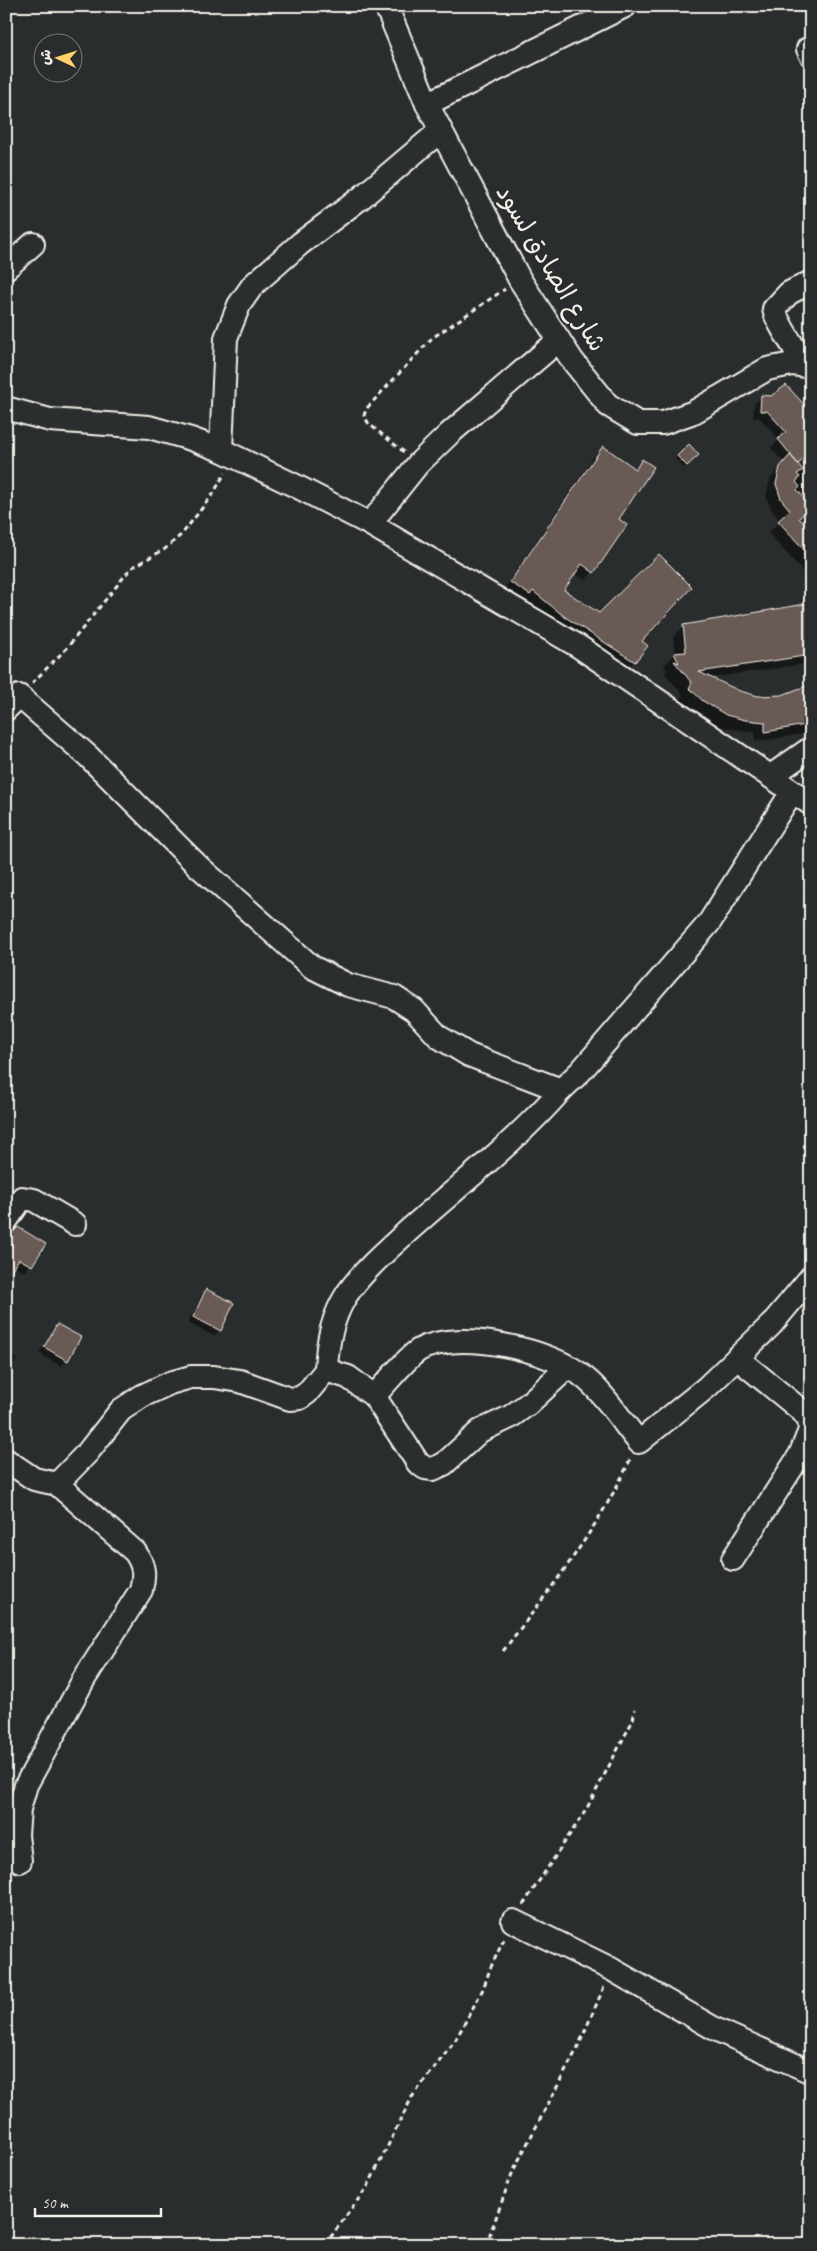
<svg xmlns="http://www.w3.org/2000/svg" width="817" height="2251" viewBox="0 0 817 2251" font-family="Caveat,'Playpen Sans Arabic',sans-serif">
	<style>
		.shadow { fill: #0007 }
		.building { fill: #6b5a54; stroke: #f4f1e8 }
		.lines { fill: none; stroke-linecap: round; stroke-linejoin: round }
		.minor-casing { stroke: #f4f1e8; stroke-width: 26 }
		.path { stroke: #f4f1e8; stroke-width: 3; stroke-dasharray: 5 4; stroke-linecap: butt }
		.minor { stroke: #2a2d2e; stroke-width: 22 }
		.labels { text-anchor: middle; dominant-baseline: central; stroke-width: 4; stroke-linejoin: round; paint-order: stroke }
		.street-label { font-size: 25px; fill: #f4f1e8; stroke: #2a2d2e }
	</style>
	<rect width="100%" height="100%" fill="#2a2d2e"/>
	<filter id="ink" filterUnits="userSpaceOnUse"><feTurbulence type="fractalNoise" baseFrequency=".02" numOctaves="2"/><feDisplacementMap in="SourceGraphic" scale="10" xChannelSelector="R" yChannelSelector="G"/><feConvolveMatrix kernelMatrix="1 2 1 2 8 2 1 2 1" color-interpolation-filters="sRGB"/></filter>
	<g filter="url(#ink)">
		<g class="shadow">
			<path d="M 762,396 L 811,453 L 797,465 L 811,482 L 811,513 L 808,510 L 798,519 L 811,533 L 811,580 L 768,533 L 780,521 L 771,509 L 766,496 L 770,479 L 784,463 L 771,448 L 779,440 L 760,418 L 753,418 L 754,404 Z"/>
			<path d="M 689,446 L 697,455 L 684,468 L 675,459 Z"/>
			<path d="M 603,448 L 634,469 L 642,461 L 593,572 L 585,580 L 574,573 L 562,590 L 640,641 L 634,662 L 626,670 L 557,625 L 524,599 L 520,603 L 503,591 L 594,456 Z"/>
			<path d="M 811,604 L 811,663 L 710,678 L 811,718 L 811,725 L 802,734 L 755,742 L 755,732 L 721,727 L 692,712 L 679,699 L 683,695 L 664,672 L 667,670 L 664,665 L 675,654 L 673,637 L 684,626 Z"/>
			<path d="M 6,1235 L 44,1244 L 25,1272 L 13,1265 Z"/>
			<path d="M 207,1291 L 233,1303 L 219,1330 L 214,1336 L 188,1323 L 201,1296 Z"/>
			<path d="M 57,1326 L 67,1360 L 61,1366 L 39,1353 Z"/>
			<path d="M 6,1353 L 17,1359 L 6,1375 Z"/>
		</g>
		<g class="building">
			<path d="M 786,385 L 811,412 L 811,453 L 798,464 L 778,439 L 786,432 L 767,411 L 760,411 L 761,395 L 771,396 Z"/>
			<path d="M 689,444 L 699,455 L 687,466 L 677,456 Z"/>
			<path d="M 603,446 L 636,469 L 642,459 L 654,467 L 619,519 L 627,525 L 594,573 L 582,564 L 564,590 L 599,613 L 659,554 L 692,587 L 642,641 L 648,646 L 635,662 L 565,617 L 533,591 L 530,595 L 510,582 Z"/>
			<path d="M 790,455 L 803,470 L 797,474 L 800,477 L 796,482 L 800,487 L 797,490 L 811,505 L 811,507 L 799,518 L 811,531 L 811,557 L 778,521 L 790,510 L 781,499 L 776,484 L 780,467 Z"/>
			<path d="M 811,603 L 811,655 L 699,672 L 740,691 L 758,696 L 782,695 L 811,684 L 811,724 L 765,732 L 765,722 L 745,720 L 726,715 L 703,701 L 689,688 L 692,683 L 674,661 L 679,663 L 674,653 L 686,652 L 683,625 Z"/>
			<path d="M 18,1227 L 46,1244 L 32,1266 L 19,1259 L 6,1278 L 6,1234 L 12,1233 Z"/>
			<path d="M 206,1289 L 234,1303 L 221,1331 L 193,1317 Z"/>
			<path d="M 57,1324 L 81,1337 L 68,1361 L 44,1347 Z"/>
		</g>
		<g class="lines">
			<g class="minor-casing">
				<g id="minor">
					<path d="M 386,6 L 427,104 L 520,280 L 572,360 L 608,405 L 638,423 L 663,423 L 694,412 L 767,369 L 792,364 L 811,367"/>
					<path d="M 808,49 L 811,55"/>
					<path d="M 427,104 L 625,6"/>
					<path d="M 6,268 L 33,244"/>
					<path d="M 803,364 C 796,348 777,324 774,309 L 789,293 L 811,282"/>
					<path d="M 6,408 L 50,420 L 149,427 L 191,439 L 221,450 L 296,486 L 370,524 L 578,646 L 811,804"/>
					<path d="M 221,450 L 226,338 L 239,305 L 253,285 L 301,243 L 362,197 L 440,131"/>
					<path d="M 370,524 L 418,464 L 449,434 L 559,340"/>
					<path d="M 6,709 L 19,696 L 88,756 L 197,865 L 312,967 L 348,985 L 394,997 L 414,1010 L 439,1037 L 469,1055 L 561,1090 L 580,1072 L 709,923 L 792,792"/>
					<path d="M 771,776 L 811,748"/>
					<path d="M 6,1221 L 22,1198 L 34,1200 L 75,1224"/>
					<path d="M 326,1370 C 327,1343 332,1317 347,1294 C 363,1271 387,1250 408,1231 C 459,1185 516,1142 561,1090"/>
					<path d="M 374,1396 C 386,1384 406,1358 419,1350 C 457,1328 554,1350 585,1378 C 606,1395 621,1421 639,1442 L 707,1387 L 771,1325 L 811,1277"/>
					<path d="M 6,1460 L 34,1479 L 57,1484 L 135,1552 C 144,1565 145,1574 141,1590 L 84,1679 L 26,1785 L 19,1809 L 17,1835 L 20,1861"/>
					<path d="M 57,1484 L 88,1452 L 121,1410 L 142,1396 L 170,1383 L 191,1377 L 214,1377 L 240,1381 L 290,1399 L 300,1398 L 307,1393 L 326,1370 L 348,1377 L 374,1396 L 418,1463 L 425,1468 L 433,1469 L 444,1464 L 480,1431 L 510,1417 L 528,1404 L 568,1367"/>
					<path d="M 733,1559 L 800,1455 L 810,1430 L 809,1420 L 802,1411 L 737,1358"/>
					<path d="M 513,1921 L 611,1969 L 715,2029 L 811,2072"/>
				</g>
			</g>
			<g class="path">
				<path d="M 404,452 L 369,424 L 364,416 L 366,409 L 432,338 L 505,289"/>
				<path d="M 32,683 L 66,649 L 131,568 L 165,549 L 182,534 L 213,494 L 225,473"/>
				<path d="M 503,1651 C 550,1590 598,1529 631,1458"/>
				<path d="M 523,1905 L 586,1810 L 633,1720 L 635,1709"/>
				<path d="M 325,2245 L 368,2186 L 412,2097 L 455,2041 L 483,1989 L 490,1969 L 505,1937"/>
				<path d="M 486,2245 L 513,2171 L 578,2047 L 604,1987"/>
			</g>
			<use href="#minor" class="minor"/>
		</g>
	</g>
	<g class="labels">
		<g class="street-label">
			<text transform="translate(551 268) rotate(59)">شارع الصادق لسود</text>
		</g>
	</g>
	<rect width="817" height="2251" fill="none" stroke="#2a2d2e" stroke-width="25"/>
	<rect x="12" y="12" width="792" height="2226" fill="none" stroke="#f4f1e8" stroke-width="2" filter="url(#ink)"/>
	<g transform="translate(58 58) rotate(274)"><circle r="24" fill="#2a2d2e" stroke="#7b7b78"/>
	<path d="M0-4L9 19L0 12L-9 19Z" fill="#ffd166"/>
	<text y="-8" font-size="14" font-weight="bold" text-anchor="middle" fill="#f4f1e8">ش</text>
	</g>
	<path d="M35 2208v8h126v-8" fill="none" stroke="#f4f1e8" stroke-width="2.5"/>
	<text x="42" y="2208" font-size="15" fill="#f4f1e8" stroke="#2a2d2e" stroke-width="4" paint-order="stroke">50 m</text>
</svg>
